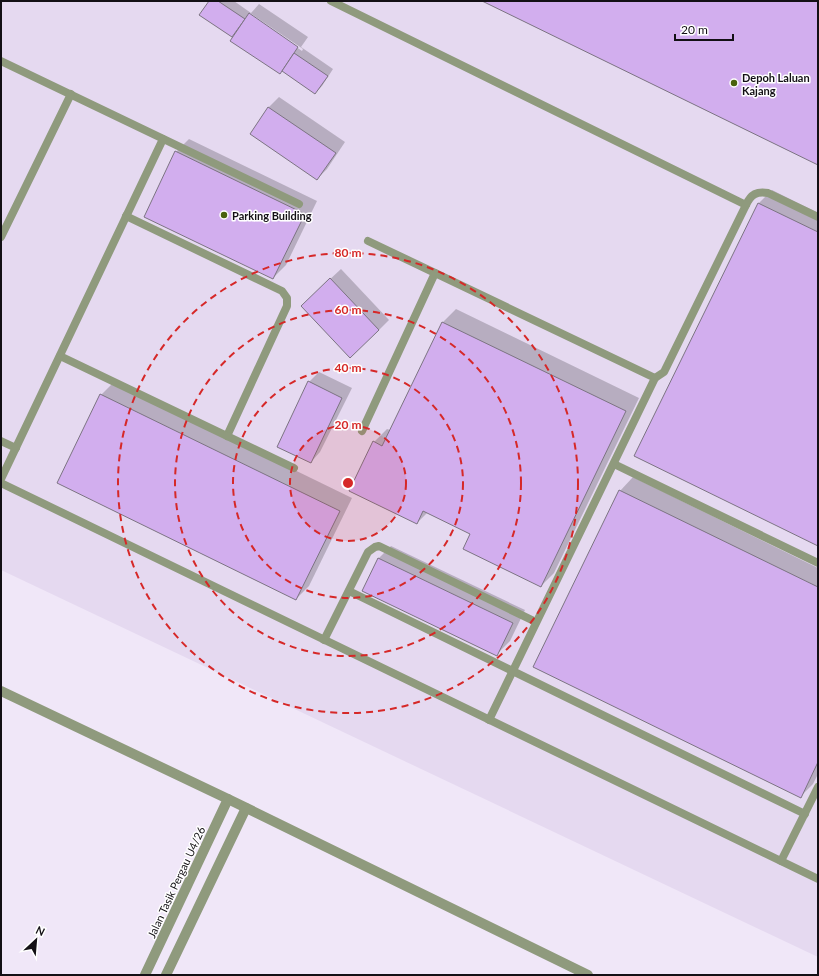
<svg xmlns="http://www.w3.org/2000/svg" width="819" height="976" viewBox="0 0 819 976" font-family="Lato,sans-serif">
	<style>
		.built { fill: #e5d9f0 }
		.shadow { fill: #0003; fill-rule: evenodd }
		.building { fill: #d2aeee; stroke: #7c7482 }
		.lines { fill: none; stroke-linecap: round; stroke-linejoin: round }
		.service { stroke: #8f9a7d; stroke-width: 8 }
		.minor { stroke: #8f9a7d; stroke-width: 10 }
		.ring { fill: none; stroke: #d62828; stroke-width: 2; stroke-dasharray: 7 5 }
		.poi-dot { fill: #4a610d; stroke: #fff; stroke-width: 1.5 }
		.labels { text-anchor: middle; dominant-baseline: central; stroke-width: 3; stroke-linejoin: round; paint-order: stroke }
		.poi-label { font-size: 11px; font-weight: bold; fill: #131015; stroke: #fff; text-anchor: start }
		.street-label { font-size: 11px; fill: #131015; stroke: #fff }
		.centre { fill: #d62828; stroke: #fff; stroke-width: 2 }
		.ring-label { font-size: 12px; text-anchor: middle; font-weight: bold; fill: #d62828; stroke: #fff; stroke-width: 3; stroke-linejoin: round; paint-order: stroke }
	</style>
	<rect width="100%" height="100%" fill="#f0e7f8"/>
	<path class="built" d="M 1,1 L 818,1 L 818,957 L 1,570 Z"/>
	<g class="shadow">
		<path d="M 210,1 L 234,1 L 251,13 L 259,4 L 308,37 L 301,47 L 333,69 L 322,86 L 315,93 L 236,32 L 232,36 ZM 250,13 L 303,49 L 302,51 L 250,15 Z"/>
		<path d="M 279,97 L 345,142 L 327,169 L 317,179 L 251,134 L 269,107 Z"/>
		<path d="M 189,139 L 317,201 L 286,265 L 273,278 L 176,152 Z"/>
		<path d="M 772,190 L 818,213 L 818,544 L 635,456 L 759,203 Z"/>
		<path d="M 341,269 L 389,320 L 379,330 L 312,296 Z"/>
		<path d="M 456,309 L 639,398 L 554,573 L 541,586 L 472,534 L 428,512 L 417,523 L 374,442 L 387,429 L 390,430 L 443,322 Z"/>
		<path d="M 319,372 L 352,388 L 320,452 L 311,462 L 309,382 Z"/>
		<path d="M 114,382 L 352,498 L 309,586 L 296,599 L 101,395 Z"/>
		<path d="M 633,477 L 818,568 L 818,774 L 813,784 L 800,797 L 534,667 L 620,491 Z"/>
		<path d="M 391,546 L 525,610 L 510,641 L 497,654 L 378,559 Z"/>
	</g>
	<g class="building">
		<path d="M 209,1 L 218,1 L 245,19 L 232,37 L 199,15 Z"/>
		<path d="M 482,1 L 818,1 L 818,165 Z"/>
		<path d="M 249,13 L 298,47 L 280,74 L 230,41 Z"/>
		<path d="M 294,53 L 328,76 L 315,94 L 282,71 Z"/>
		<path d="M 268,107 L 336,153 L 317,180 L 250,134 Z"/>
		<path d="M 175,151 L 305,214 L 273,279 L 144,217 Z"/>
		<path d="M 758,203 L 818,232 L 818,546 L 634,456 Z"/>
		<path d="M 330,278 L 379,330 L 350,358 L 301,306 Z"/>
		<path d="M 442,322 L 626,411 L 541,587 L 463,549 L 470,534 L 423,511 L 417,524 L 349,491 L 373,441 L 382,446 Z"/>
		<path d="M 308,381 L 342,398 L 311,463 L 277,447 Z"/>
		<path d="M 100,394 L 340,511 L 296,600 L 57,483 Z"/>
		<path d="M 619,490 L 818,587 L 818,762 L 801,798 L 533,667 Z"/>
		<path d="M 378,558 L 513,623 L 497,656 L 362,591 Z"/>
	</g>
	<g class="lines">
		<g class="service">
			<path d="M 331,1 L 746,205 C 751,194 757,191 768,193 L 818,217"/>
			<path d="M 1,61 L 299,204"/>
			<path d="M 126,216 L 282,291 L 287,298 L 287,306 L 227,436"/>
			<path d="M 1,237 L 71,94"/>
			<path d="M 368,241 L 655,378 L 489,720"/>
			<path d="M 60,356 L 294,468"/>
			<path d="M 655,378 L 664,372 L 746,205"/>
			<path d="M 362,431 L 435,273"/>
			<path d="M 1,441 L 16,448"/>
			<path d="M 614,464 L 818,563"/>
			<path d="M 1,479 L 163,139"/>
			<path d="M 1,483 L 818,879"/>
			<path d="M 349,591 L 805,814"/>
			<path d="M 324,640 L 368,552 L 375,547 L 379,546 L 536,622"/>
			<path d="M 781,861 L 818,787"/>
		</g>
		<g class="minor">
			<path d="M 1,691 L 228,799 L 588,975"/>
			<path d="M 145,975 L 228,799"/>
			<path d="M 166,975 L 246,808"/>
		</g>
	</g>
	<circle cx="348" cy="483" r="58" fill="#d62828" fill-opacity=".12"/>
	<g class="ring">
		<circle cx="348" cy="483" r="58"/>
		<circle cx="348" cy="483" r="115"/>
		<circle cx="348" cy="483" r="173"/>
		<circle cx="348" cy="483" r="230"/>
	</g>
	<g class="poi-dot">
		<circle cx="734" cy="83" r="4"/>
		<circle cx="224" cy="215" r="4"/>
	</g>
	<g class="labels">
		<g class="poi-label">
			<text x="742" y="77">Depoh Laluan<tspan x="742" dy="13">Kajang</tspan></text>
			<text x="232" y="215">Parking Building</text>
		</g>
		<g class="street-label">
			<text transform="translate(176 882) rotate(-65)">Jalan Tasik Pergau U4/26</text>
		</g>
	</g>
	<circle cx="348" cy="483" r="6" class="centre"/>
	<g class="ring-label">
		<text x="348" y="257">80 m</text>
		<text x="348" y="314">60 m</text>
		<text x="348" y="372">40 m</text>
		<text x="348" y="429">20 m</text>
	</g>
	<rect width="819" height="976" fill="none" stroke="#131015" stroke-width="4"/>
	<g transform="translate(36 940) rotate(26)" stroke="#ffffff" stroke-width="3" paint-order="stroke">
	<path d="M0-3L7 15L0 10L-7 15Z" fill="#131015"/>
	<text y="-6" font-size="11" font-weight="bold" text-anchor="middle" fill="#131015">N</text>
	</g>
	<path d="M675 34v6h58v-6" fill="none" stroke="#131015" stroke-width="2"/>
	<text x="681" y="34" font-size="12" fill="#131015" stroke="#ffffff" stroke-width="3" paint-order="stroke">20 m</text>
</svg>
